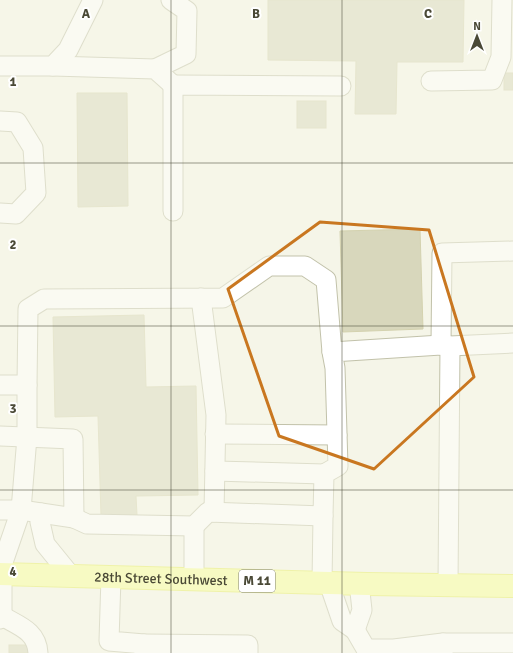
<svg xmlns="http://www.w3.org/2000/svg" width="513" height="653" viewBox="0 0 513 653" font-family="Signika,sans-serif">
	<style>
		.building { fill: #d8d7bc; stroke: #d4d2af }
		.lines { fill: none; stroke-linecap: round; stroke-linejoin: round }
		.minor-casing { stroke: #c2c2aa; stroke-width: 21 }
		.major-casing { stroke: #e7ee5d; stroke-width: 24 }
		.minor { stroke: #fff; stroke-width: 19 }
		.major { stroke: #f8ff98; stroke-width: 22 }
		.marked { fill: none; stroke: #c97720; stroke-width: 3; stroke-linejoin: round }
		.grid { fill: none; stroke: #4a4936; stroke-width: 1; stroke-opacity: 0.55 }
		.labels { text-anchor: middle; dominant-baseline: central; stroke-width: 4; stroke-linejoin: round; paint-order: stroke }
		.shield { fill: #fff; stroke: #808072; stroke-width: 1 }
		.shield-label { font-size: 13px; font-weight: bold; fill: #4a4936 }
		.street-label { font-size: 14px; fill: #4a4936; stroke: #fff }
		.grid-label { font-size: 13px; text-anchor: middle; font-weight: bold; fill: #4a4936; stroke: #fff; stroke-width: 4; stroke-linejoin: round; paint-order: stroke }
	</style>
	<rect width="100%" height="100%" fill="#f5f5e8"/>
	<g class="building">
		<path d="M 268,0 L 464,0 L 463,62 L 397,62 L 396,114 L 355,114 L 356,61 L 268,60 Z"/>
		<rect x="504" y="73" width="9" height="17"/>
		<path d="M 77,93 L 127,93 L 128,206 L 78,207 Z"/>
		<rect x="297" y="101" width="29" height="27"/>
		<path d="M 420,229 L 423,329 L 343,332 L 340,231 Z"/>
		<path d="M 144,315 L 146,387 L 196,386 L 198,495 L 136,496 L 137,515 L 101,516 L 98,416 L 55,417 L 53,317 Z"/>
		<rect x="9" y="645" width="23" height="8"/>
	</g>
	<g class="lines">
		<g class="minor-casing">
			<g id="minor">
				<path d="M 0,66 L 53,66 L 68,50 L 93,0"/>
				<path d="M 53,66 L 155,69 L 173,85"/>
				<path d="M 155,69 L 186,54 L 187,11 L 171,0"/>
				<path d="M 431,81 L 492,80 L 501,57 L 502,0"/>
				<path d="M 0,121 L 17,122 L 33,148 L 36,193 L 16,214 L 0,213"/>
				<path d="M 173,211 L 173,85 L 341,86"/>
				<path d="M 201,298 L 216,415 L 214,512"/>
				<path d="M 441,345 L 442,253 L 513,251"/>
				<path d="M 0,385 L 27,385 L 28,309 L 44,299 L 223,298 L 269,266 L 305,266 L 326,280 L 332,352"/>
				<path d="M 215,434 L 337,435"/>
				<path d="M 0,436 L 73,439 L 74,518 L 21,510 L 0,510"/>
				<path d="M 215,471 L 324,474"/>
				<path d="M 41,513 L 40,522 L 45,544 L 71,576"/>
				<path d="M 74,518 L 87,524 L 194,526 L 208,512 L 323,516 L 324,474 L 338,466 L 335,368 L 332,352 L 441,345 L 450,346 L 513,343"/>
				<path d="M 194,526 L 194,579"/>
				<path d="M 0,571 L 21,510 L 27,437 L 27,385"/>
				<path d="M 111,577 L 109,641 L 144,644 L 144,653"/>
				<path d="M 322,583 L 323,516"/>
				<path d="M 329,583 L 342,621 L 355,630 L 362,610 L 359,583"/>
				<path d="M 448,585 L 450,346"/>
				<path d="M 2,616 C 19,626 37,631 38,653"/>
				<path d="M 0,619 L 2,616 L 2,574"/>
				<path d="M 355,630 L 366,649 L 394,649 L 443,643 L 443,653"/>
				<path d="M 443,643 L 513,643"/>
				<path d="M 144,644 L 248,645 L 248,653"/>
			</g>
		</g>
		<g class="major-casing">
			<g id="major">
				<path id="s1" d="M 0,574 L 367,584 L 513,586"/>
			</g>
		</g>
		<use href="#minor" class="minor"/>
		<use href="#major" class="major"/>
	</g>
	<path d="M0 0H513V653H0ZM 320,222 L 429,230 L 474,377 L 374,469 L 279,436 L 228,289 Z" fill="#f5f5e8" fill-opacity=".55" fill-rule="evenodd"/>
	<path class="marked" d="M 320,222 L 429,230 L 474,377 L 374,469 L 279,436 L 228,289 Z"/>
	<path class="grid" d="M 171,0 L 171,653M 342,0 L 342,653M 0,163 L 513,163M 0,326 L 513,326M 0,490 L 513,490"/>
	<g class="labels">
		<rect class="shield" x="239" y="570" width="36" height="22" rx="3"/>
		<g class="shield-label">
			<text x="257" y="581">M 11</text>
		</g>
		<g class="street-label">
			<text stroke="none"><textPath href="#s1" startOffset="161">28th Street Southwest</textPath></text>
		</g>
	</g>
	<g class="grid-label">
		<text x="86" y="18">A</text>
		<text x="256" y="18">B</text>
		<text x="428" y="18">C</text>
		<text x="13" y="86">1</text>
		<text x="13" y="249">2</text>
		<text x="13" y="413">3</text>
		<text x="13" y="576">4</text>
	</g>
	<g transform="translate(477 36)" stroke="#ffffff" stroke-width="3" paint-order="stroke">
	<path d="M0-3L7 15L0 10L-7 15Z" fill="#4a4936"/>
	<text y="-6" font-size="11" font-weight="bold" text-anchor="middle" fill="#4a4936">N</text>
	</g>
</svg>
